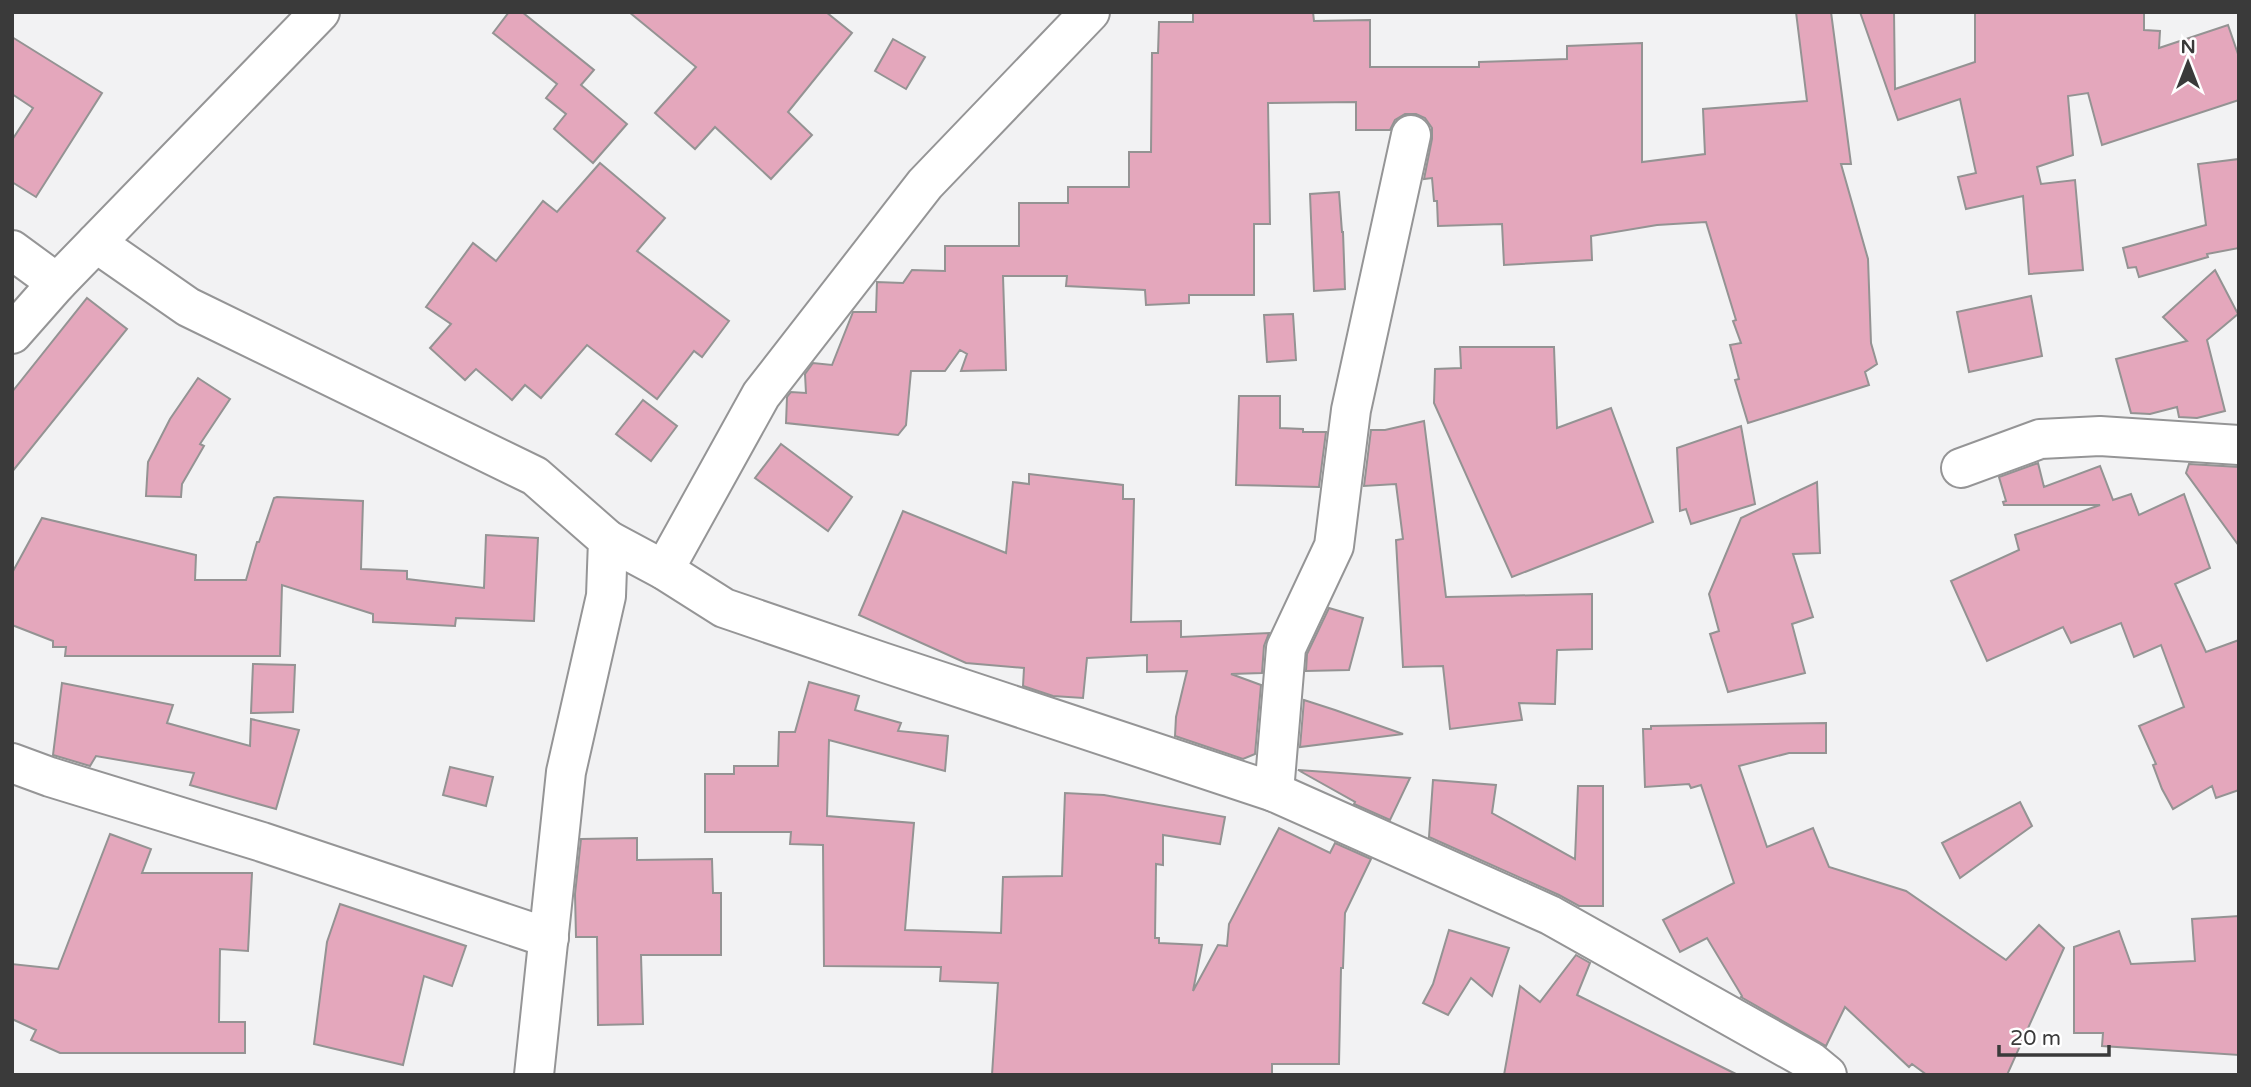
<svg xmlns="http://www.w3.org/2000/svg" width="2251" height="1087" viewBox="0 0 2251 1087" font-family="'Varela Round',sans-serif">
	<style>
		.building { fill: #e4a7bc; stroke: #949393; stroke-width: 2 }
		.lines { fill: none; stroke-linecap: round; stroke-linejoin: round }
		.minor-casing { stroke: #959596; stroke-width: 42 }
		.minor { stroke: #fff; stroke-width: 38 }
	</style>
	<rect width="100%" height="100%" fill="#f2f2f3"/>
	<g class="building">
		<path d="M 509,12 L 522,12 L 594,70 L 581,85 L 627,124 L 593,163 L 554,129 L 566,114 L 546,98 L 557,84 L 493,33 Z"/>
		<path d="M 629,12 L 826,12 L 852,33 L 788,112 L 812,135 L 771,179 L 715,127 L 695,149 L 655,113 L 696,67 Z"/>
		<path d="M 1193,12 L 1313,12 L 1314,21 L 1370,20 L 1370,67 L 1479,67 L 1479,62 L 1567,59 L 1567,46 L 1642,43 L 1642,162 L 1705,154 L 1703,109 L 1807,101 L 1796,12 L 1831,12 L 1851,164 L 1841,164 L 1868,259 L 1871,343 L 1877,364 L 1865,372 L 1869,385 L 1748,423 L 1735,380 L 1739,379 L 1730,345 L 1741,343 L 1733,321 L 1736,320 L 1706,222 L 1657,225 L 1591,236 L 1592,260 L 1504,265 L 1502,224 L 1438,226 L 1437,201 L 1434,201 L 1432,178 L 1424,179 L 1432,139 L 1432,128 L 1425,118 L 1416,114 L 1405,114 L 1395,120 L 1390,130 L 1356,130 L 1356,102 L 1268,103 L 1270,224 L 1254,224 L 1254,295 L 1189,295 L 1189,303 L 1146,305 L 1145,290 L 1066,286 L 1067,276 L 1003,276 L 1006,370 L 961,371 L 967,354 L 960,350 L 945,371 L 911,371 L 906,425 L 898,435 L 786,423 L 787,397 L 791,392 L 806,393 L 805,374 L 813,363 L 832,365 L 853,312 L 876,312 L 877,282 L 903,283 L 912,270 L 945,271 L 945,246 L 1019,246 L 1019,203 L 1068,203 L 1068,187 L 1129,187 L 1129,152 L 1151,152 L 1152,53 L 1158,53 L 1159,22 L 1193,22 Z"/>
		<path d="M 1860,12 L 1894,12 L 1895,89 L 1975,62 L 1975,12 L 2144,12 L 2144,30 L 2160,31 L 2159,48 L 2228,25 L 2239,57 L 2239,100 L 2102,145 L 2088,93 L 2068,96 L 2073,155 L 2037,167 L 2041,184 L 2075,180 L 2083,270 L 2029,274 L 2023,196 L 1966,209 L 1958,177 L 1976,173 L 1960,99 L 1898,120 Z"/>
		<path d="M 12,37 L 102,93 L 36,197 L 12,182 L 12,140 L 33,108 L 12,94 Z"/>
		<path d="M 893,39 L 925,57 L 906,89 L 875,71 Z"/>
		<path d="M 2239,159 L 2239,248 L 2207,254 L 2208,257 L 2139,277 L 2136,267 L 2128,268 L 2123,248 L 2206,225 L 2198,164 Z"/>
		<path d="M 600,163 L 665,218 L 637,251 L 729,321 L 702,357 L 694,351 L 657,399 L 587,345 L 541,398 L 525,385 L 512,400 L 476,369 L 465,380 L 430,348 L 451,324 L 426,307 L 473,243 L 496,261 L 543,201 L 557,212 Z"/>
		<path d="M 1339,192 L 1342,232 L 1343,232 L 1345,289 L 1314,291 L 1310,194 Z"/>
		<path d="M 2215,270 L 2238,314 L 2207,340 L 2225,411 L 2197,418 L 2179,417 L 2177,407 L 2150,414 L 2131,413 L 2116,359 L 2187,341 L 2163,317 Z"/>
		<path d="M 2031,296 L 2042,356 L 1969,372 L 1957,312 Z"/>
		<path d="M 87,298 L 127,329 L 12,472 L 12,392 Z"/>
		<path d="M 1293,314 L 1296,360 L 1267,362 L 1264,315 Z"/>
		<path d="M 1460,347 L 1554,347 L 1557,428 L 1611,408 L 1653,522 L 1512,577 L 1434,403 L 1435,369 L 1461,368 Z"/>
		<path d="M 198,378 L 230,399 L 200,444 L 204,446 L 182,484 L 181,497 L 146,496 L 148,462 L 170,419 Z"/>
		<path d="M 1239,396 L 1280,396 L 1280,428 L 1303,429 L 1303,432 L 1326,432 L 1319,487 L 1236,485 Z"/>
		<path d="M 643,400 L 677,426 L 651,461 L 616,434 Z"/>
		<path d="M 1424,421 L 1446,597 L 1592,594 L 1592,649 L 1557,650 L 1555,704 L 1519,703 L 1522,720 L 1450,729 L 1443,666 L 1403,667 L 1396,540 L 1403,539 L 1396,484 L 1364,486 L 1371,430 L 1385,430 Z"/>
		<path d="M 1741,426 L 1755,504 L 1691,524 L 1686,509 L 1680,511 L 1677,448 Z"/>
		<path d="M 781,444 L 852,497 L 828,531 L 755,478 Z"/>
		<path d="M 2038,463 L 2044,487 L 2100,466 L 2113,500 L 2131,494 L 2139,515 L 2184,494 L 2210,568 L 2175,584 L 2206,652 L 2239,640 L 2239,790 L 2216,798 L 2212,786 L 2173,809 L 2162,789 L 2153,765 L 2156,764 L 2139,726 L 2184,707 L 2161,645 L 2134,657 L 2121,623 L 2071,643 L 2063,627 L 1987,661 L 1951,581 L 2019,550 L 2015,535 L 2100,505 L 2004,505 L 2003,502 L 2006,501 L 1999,477 Z"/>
		<path d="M 2189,464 L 2239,467 L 2239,546 L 2186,473 Z"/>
		<path d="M 1029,474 L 1123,485 L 1123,499 L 1134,499 L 1131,622 L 1181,621 L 1181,637 L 1269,633 L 1264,646 L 1262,673 L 1231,674 L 1261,685 L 1255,754 L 1243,759 L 1175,736 L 1176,717 L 1187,671 L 1147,672 L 1147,655 L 1087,658 L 1083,698 L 1053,696 L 1023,686 L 1024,668 L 966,663 L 859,615 L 903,511 L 1006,553 L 1013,482 L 1029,484 Z"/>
		<path d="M 1817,482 L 1820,553 L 1793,554 L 1813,617 L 1792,624 L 1805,673 L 1728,692 L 1710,634 L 1719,631 L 1709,594 L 1741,518 Z"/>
		<path d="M 277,497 L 363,501 L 361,569 L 407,571 L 407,579 L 484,588 L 486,535 L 538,538 L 534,621 L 456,618 L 455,626 L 373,622 L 373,614 L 282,585 L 280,656 L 65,656 L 66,647 L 53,647 L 53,641 L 12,625 L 12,573 L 42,518 L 196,555 L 195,580 L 246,580 L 257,542 L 259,542 L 274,498 Z"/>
		<path d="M 1329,608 L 1363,618 L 1349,670 L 1306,671 L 1307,654 Z"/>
		<path d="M 253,664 L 295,665 L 293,712 L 251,713 Z"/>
		<path d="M 809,682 L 859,696 L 855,710 L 901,723 L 898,731 L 948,736 L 945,771 L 829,740 L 827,816 L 914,823 L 905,930 L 1001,933 L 1003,877 L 1062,876 L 1065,793 L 1104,795 L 1225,817 L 1220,844 L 1163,835 L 1163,865 L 1156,864 L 1155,938 L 1159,938 L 1159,943 L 1202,945 L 1193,991 L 1218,945 L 1227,946 L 1229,924 L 1279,828 L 1330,853 L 1335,843 L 1371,859 L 1345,913 L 1343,968 L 1341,968 L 1339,1064 L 1272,1064 L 1272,1075 L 992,1075 L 998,983 L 940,981 L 941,967 L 824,966 L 823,845 L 790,844 L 791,832 L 705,832 L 705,774 L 734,774 L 734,766 L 778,766 L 779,732 L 795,732 Z"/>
		<path d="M 62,683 L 173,705 L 167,723 L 250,746 L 251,719 L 299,730 L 276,809 L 190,785 L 194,773 L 96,756 L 90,766 L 53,755 Z"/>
		<path d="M 1304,700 L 1335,710 L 1403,734 L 1300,747 Z"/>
		<path d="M 1826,723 L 1826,753 L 1789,753 L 1739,766 L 1767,847 L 1813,828 L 1829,867 L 1906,891 L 2006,960 L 2039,925 L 2064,948 L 2007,1075 L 1927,1075 L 1912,1064 L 1909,1067 L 1845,1007 L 1826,1046 L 1741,997 L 1742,996 L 1707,938 L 1680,952 L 1663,920 L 1734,883 L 1701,785 L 1691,788 L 1689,784 L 1645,787 L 1643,729 L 1651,729 L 1651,726 Z"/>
		<path d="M 450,767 L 493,777 L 486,806 L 443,795 Z"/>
		<path d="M 1298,770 L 1410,778 L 1390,820 L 1354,804 L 1355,802 Z"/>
		<path d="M 1433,780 L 1496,785 L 1492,813 L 1575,859 L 1578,786 L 1603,786 L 1603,906 L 1579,906 L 1559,895 L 1429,837 Z"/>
		<path d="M 2020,802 L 2032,826 L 1960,878 L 1942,843 Z"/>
		<path d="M 110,834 L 151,849 L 142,873 L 252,873 L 248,951 L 220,949 L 219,1022 L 245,1022 L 245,1053 L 60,1053 L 31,1040 L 36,1030 L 12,1019 L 12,964 L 58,969 Z"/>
		<path d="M 637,838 L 637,860 L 712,859 L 713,893 L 721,893 L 721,955 L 641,955 L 643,1024 L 598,1025 L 597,937 L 576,937 L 575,894 L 581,839 Z"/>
		<path d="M 340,904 L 466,946 L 452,986 L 424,976 L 403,1065 L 314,1044 L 327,942 Z"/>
		<path d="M 2239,916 L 2239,1055 L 2102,1046 L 2103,1033 L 2074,1033 L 2074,947 L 2119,931 L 2131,964 L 2195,961 L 2192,919 Z"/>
		<path d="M 1449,930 L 1509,948 L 1492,996 L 1471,978 L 1448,1015 L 1423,1003 L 1433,984 Z"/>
		<path d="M 1576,955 L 1590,963 L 1577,995 L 1738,1075 L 1504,1075 L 1520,986 L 1540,1002 Z"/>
	</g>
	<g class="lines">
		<g class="minor-casing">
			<g id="minor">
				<path d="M 96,243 L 188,307 L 535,476 L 608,540 L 606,596 L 566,772 L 534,1075"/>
				<path d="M 12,250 L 57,283"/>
				<path d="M 12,334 L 57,283 L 320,12"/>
				<path d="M 1961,468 L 2040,439 L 2100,436 L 2239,445"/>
				<path d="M 608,540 L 664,570 L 724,608 L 882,662 L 1274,792 L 1550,915 L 1810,1061 L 1827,1075"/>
				<path d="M 664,570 L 761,395 L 925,184 L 1090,12"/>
				<path d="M 12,763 L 50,777 L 262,842 L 549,938"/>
				<path d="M 1274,792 L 1286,648 L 1334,546 L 1351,410 L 1411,135"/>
			</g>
		</g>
		<use href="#minor" class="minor"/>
	</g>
	<rect width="2251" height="1087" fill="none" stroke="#3a3a3a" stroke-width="28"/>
	<g transform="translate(2188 63)" stroke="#ffffff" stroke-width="5" paint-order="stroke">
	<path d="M0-5L12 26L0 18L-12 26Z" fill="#3a3a3a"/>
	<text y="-10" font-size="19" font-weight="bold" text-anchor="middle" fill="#3a3a3a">N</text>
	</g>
	<path d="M1999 1045v10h110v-10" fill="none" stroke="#3a3a3a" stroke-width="3.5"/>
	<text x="2010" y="1045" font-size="21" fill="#3a3a3a" stroke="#ffffff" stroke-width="5" paint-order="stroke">20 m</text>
</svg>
